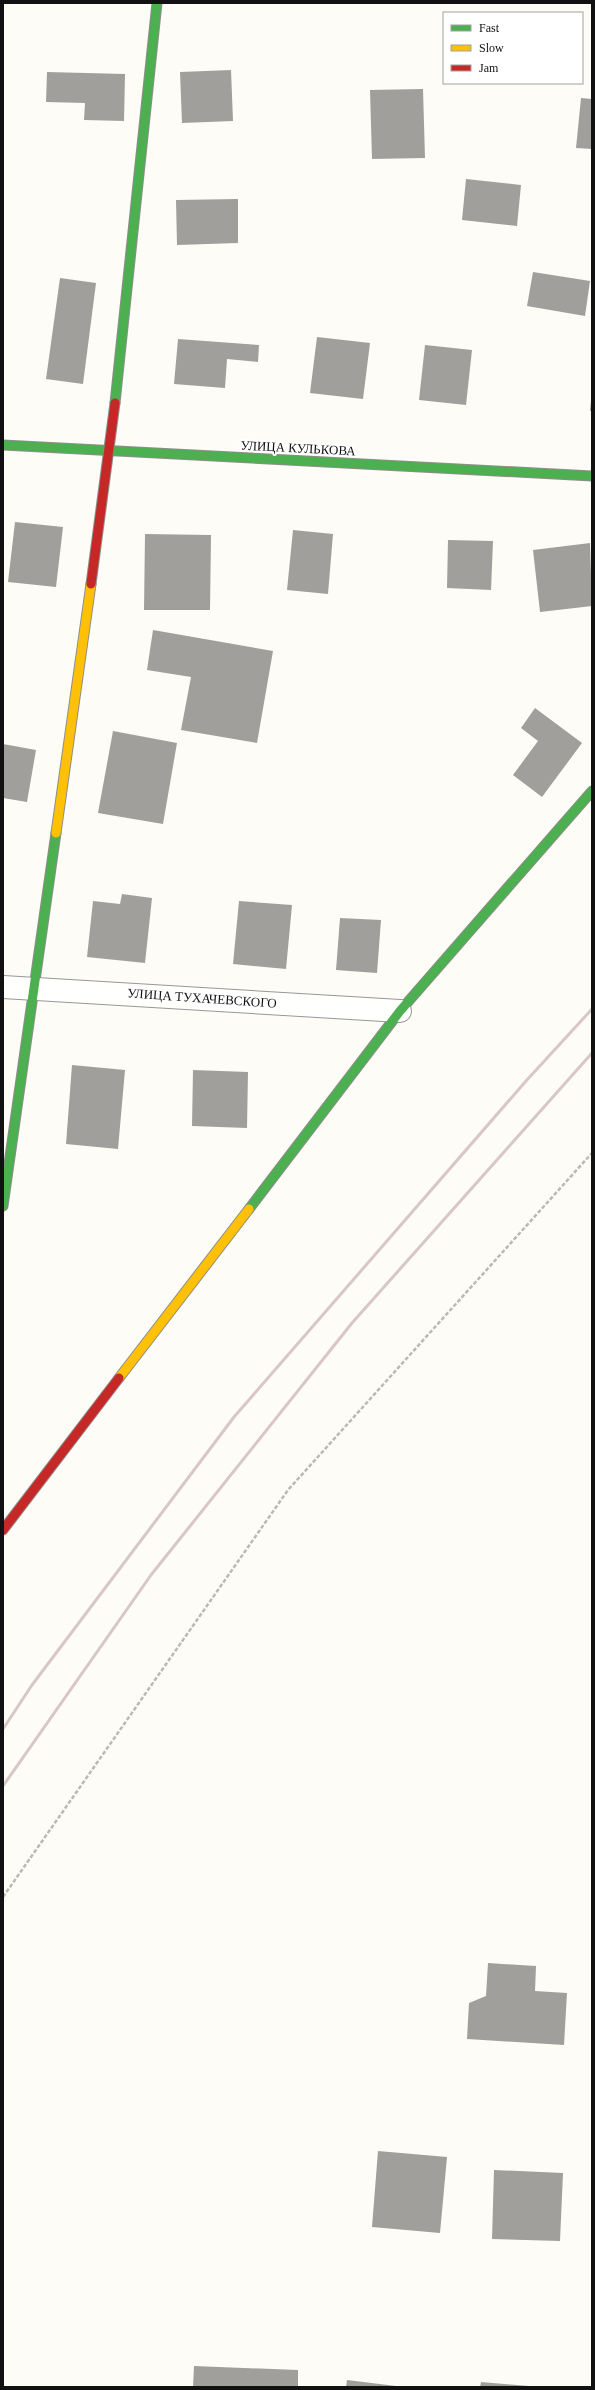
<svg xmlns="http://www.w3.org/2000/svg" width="595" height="2390" viewBox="0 0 595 2390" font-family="Georgia,serif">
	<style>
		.building { fill: #a19f9c }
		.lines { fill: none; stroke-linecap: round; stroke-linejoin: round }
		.street-casing { stroke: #979795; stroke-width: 24 }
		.fast-casing { stroke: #8e8d8b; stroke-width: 11 }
		.slow-casing { stroke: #8e8d8b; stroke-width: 11 }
		.jam-casing { stroke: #8e8d8b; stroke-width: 11 }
		.path { stroke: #b9b9b8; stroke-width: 2.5; stroke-dasharray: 4 2; stroke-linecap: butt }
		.street { stroke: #fffffe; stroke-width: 22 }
		.fast { stroke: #4caf50; stroke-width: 9 }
		.slow { stroke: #ffc107; stroke-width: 9 }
		.jam { stroke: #c62828; stroke-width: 9 }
		.rail { stroke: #d9c6c7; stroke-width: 3 }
		.labels { text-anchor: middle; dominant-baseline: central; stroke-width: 4; stroke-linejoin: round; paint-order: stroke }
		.street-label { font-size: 13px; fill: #111; stroke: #fff }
	</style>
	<rect width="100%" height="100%" fill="#fdfcf7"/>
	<g class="building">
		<path d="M 231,70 L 233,121 L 182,123 L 180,72 Z"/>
		<path d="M 47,72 L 125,74 L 124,121 L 84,120 L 85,103 L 46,102 Z"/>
		<path d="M 423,89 L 425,158 L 372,159 L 370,90 Z"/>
		<path d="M 581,98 L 592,99 L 592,149 L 576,148 Z"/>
		<path d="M 466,179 L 521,185 L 517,226 L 462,220 Z"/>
		<path d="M 238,199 L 238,243 L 177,245 L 176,200 Z"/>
		<path d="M 533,272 L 590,281 L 585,316 L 527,306 Z"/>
		<path d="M 60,278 L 96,283 L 83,384 L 46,379 Z"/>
		<path d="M 317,337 L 370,343 L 363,399 L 310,393 Z"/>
		<path d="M 178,339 L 259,345 L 258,362 L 227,359 L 225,388 L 174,384 Z"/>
		<path d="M 425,345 L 472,350 L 466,405 L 419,400 Z"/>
		<path d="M 591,400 L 592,400 L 592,411 L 590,411 Z"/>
		<path d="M 15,522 L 63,527 L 56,587 L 8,582 Z"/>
		<path d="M 293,530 L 333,534 L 328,594 L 287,590 Z"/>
		<path d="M 145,534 L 211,535 L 210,610 L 144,610 Z"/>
		<path d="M 448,540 L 493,541 L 491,590 L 447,588 Z"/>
		<path d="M 590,543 L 592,606 L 540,612 L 533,550 Z"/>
		<path d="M 153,630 L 273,651 L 257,743 L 181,730 L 191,677 L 147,670 Z"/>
		<path d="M 535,708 L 582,743 L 542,797 L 513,775 L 538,741 L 521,728 Z"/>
		<path d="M 113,731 L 177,743 L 163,824 L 98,813 Z"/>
		<path d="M 3,744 L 36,750 L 27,802 L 3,798 Z"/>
		<path d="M 122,894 L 152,898 L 145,963 L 87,957 L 93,901 L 120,904 Z"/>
		<path d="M 239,901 L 292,905 L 286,969 L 233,964 Z"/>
		<path d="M 340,918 L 381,920 L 377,973 L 336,970 Z"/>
		<path d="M 72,1065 L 125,1070 L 118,1149 L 66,1144 Z"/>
		<path d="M 193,1070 L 248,1072 L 247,1128 L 192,1126 Z"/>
		<path d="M 488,1963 L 536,1966 L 535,1991 L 567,1993 L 564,2045 L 467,2039 L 469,2003 L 486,1996 Z"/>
		<path d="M 378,2151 L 447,2157 L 440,2233 L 372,2227 Z"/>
		<path d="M 494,2170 L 563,2173 L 560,2241 L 492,2239 Z"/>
		<path d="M 194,2366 L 298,2370 L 298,2387 L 193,2387 Z"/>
		<path d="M 347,2380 L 396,2386 L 396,2387 L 346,2387 Z"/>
		<path d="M 481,2382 L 529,2386 L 529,2387 L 480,2387 Z"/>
	</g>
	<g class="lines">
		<g class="street-casing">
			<path id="street" d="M 3,987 L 400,1011"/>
		</g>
		<g class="fast-casing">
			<g id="fast">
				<path d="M 115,403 L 157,3"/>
				<path d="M 3,445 L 592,476"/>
				<path d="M 3,1206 L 56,833"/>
				<path d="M 249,1209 L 400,1011 L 592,791"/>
			</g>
		</g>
		<g class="slow-casing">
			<g id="slow">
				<path d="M 56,833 L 91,584"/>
				<path d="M 119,1378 L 249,1209"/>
			</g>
		</g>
		<g class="jam-casing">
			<g id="jam">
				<path d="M 91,584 L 115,403"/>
				<path d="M 3,1530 L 119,1378"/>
			</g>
		</g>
		<path class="path" d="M 3,1897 L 288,1490 L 592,1153"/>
		<use href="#street" class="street"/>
		<use href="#fast" class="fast"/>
		<use href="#slow" class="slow"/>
		<use href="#jam" class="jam"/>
		<g class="rail">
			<path d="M 3,1729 L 32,1685 L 234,1417 L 526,1081 L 592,1009"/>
			<path d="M 3,1786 L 151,1575 L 352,1323 L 592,1053"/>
		</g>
	</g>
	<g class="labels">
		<g class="street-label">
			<text transform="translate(298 448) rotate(3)">УЛИЦА КУЛЬКОВА</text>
			<text transform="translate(202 998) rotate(4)">УЛИЦА ТУХАЧЕВСКОГО</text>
		</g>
	</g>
	<rect width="595" height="2390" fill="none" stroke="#111111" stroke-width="8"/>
	<rect x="443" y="12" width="140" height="72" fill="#ffffff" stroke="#a0a0a0"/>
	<rect x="451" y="25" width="20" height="6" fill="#4caf50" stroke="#a0a0a0"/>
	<text x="479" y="32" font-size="12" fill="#111111">Fast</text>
	<rect x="451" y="45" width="20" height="6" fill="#ffc107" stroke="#a0a0a0"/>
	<text x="479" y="52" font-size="12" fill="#111111">Slow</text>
	<rect x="451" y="65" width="20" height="6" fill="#c62828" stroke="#a0a0a0"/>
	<text x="479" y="72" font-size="12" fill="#111111">Jam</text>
</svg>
